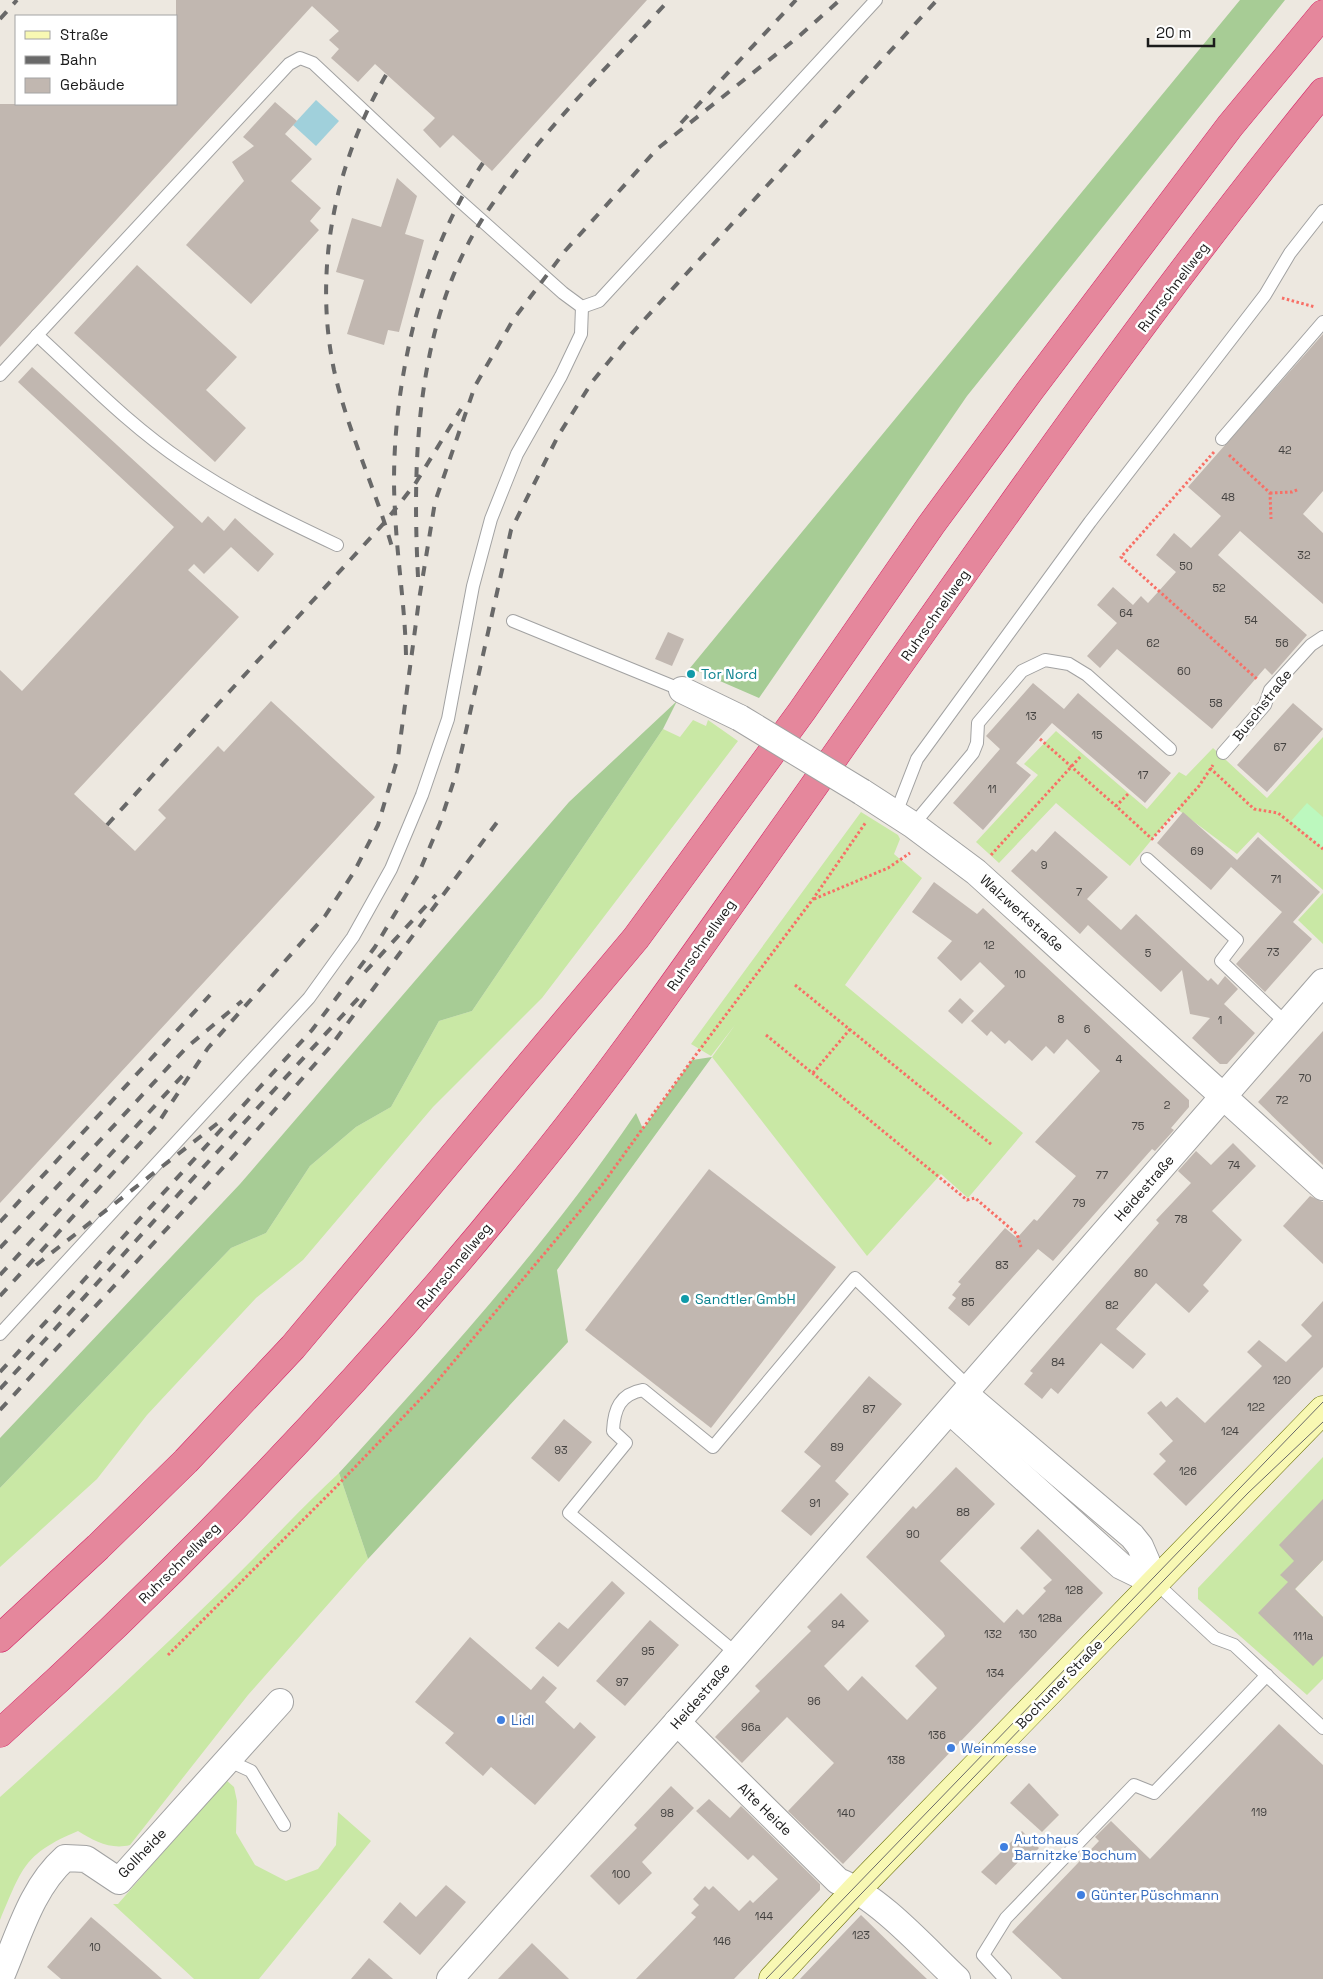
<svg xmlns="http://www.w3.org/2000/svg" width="1323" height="1979" viewBox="0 0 1323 1979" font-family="'Space Grotesk',sans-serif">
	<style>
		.grass { fill: #c9e8a5 }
		.forest { fill: #a7cc95 }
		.park { fill: #bcf8be }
		.water { fill: #a0d0db }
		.building { fill: #c1b7b0 }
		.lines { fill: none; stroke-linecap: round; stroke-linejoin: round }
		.service-casing { stroke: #a2a2a2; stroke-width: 14 }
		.minor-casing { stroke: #a2a2a2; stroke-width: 28 }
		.secondary-casing { stroke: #686f05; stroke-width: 29 }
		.motorway-casing { stroke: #d42467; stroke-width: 29 }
		.path { stroke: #f86f66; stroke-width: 3; stroke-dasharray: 2.5 2.5; stroke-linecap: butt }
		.service { stroke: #fff; stroke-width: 12 }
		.minor { stroke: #fff; stroke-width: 26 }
		.secondary { stroke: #f8f8b3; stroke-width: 28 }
		.motorway { stroke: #e5879c; stroke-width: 28 }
		.tram { stroke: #696969; stroke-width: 1 }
		.rail { stroke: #696969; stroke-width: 4; stroke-dasharray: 10 10; stroke-linecap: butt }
		.minor-bridge-casing { stroke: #a2a2a2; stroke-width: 28; stroke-linecap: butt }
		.minor-bridge { stroke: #fff; stroke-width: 26 }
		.culture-dot { fill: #0f9aa8; stroke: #fff; stroke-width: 2 }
		.shop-dot { fill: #3f7fe0; stroke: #fff; stroke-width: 2 }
		.labels { text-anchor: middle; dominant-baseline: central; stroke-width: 5; stroke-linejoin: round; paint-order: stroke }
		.number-label { font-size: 11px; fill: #444240 }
		.street-label { font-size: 14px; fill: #1b1b1b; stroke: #fff }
		.culture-label { font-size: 14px; fill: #0d838f; stroke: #fff; text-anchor: start }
		.shop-label { font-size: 14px; fill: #366cbe; stroke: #fff; text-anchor: start }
	</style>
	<rect width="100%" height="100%" fill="#ede8e0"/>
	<g class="grass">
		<path d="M 693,720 L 706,726 L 708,720 L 738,741 L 542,998 L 433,1107 L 303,1260 L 256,1298 L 147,1415 L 97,1479 L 0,1567 L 0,1488 L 231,1248 L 266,1233 L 310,1166 L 356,1127 L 391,1107 L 439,1021 L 472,1011 L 663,729 L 680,737 Z"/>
		<path d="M 1056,731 L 1147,809 L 1179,772 L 1186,776 L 1213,748 L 1267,798 L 1323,737 L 1323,890 L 1258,832 L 1237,854 L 1177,809 L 1130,866 L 1056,803 L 999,863 L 976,842 L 1038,775 L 1024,764 Z"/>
		<path d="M 861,812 L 898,835 L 900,839 L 894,854 L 922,878 L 845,985 L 1023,1133 L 968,1198 L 941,1174 L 867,1256 L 712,1057 L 735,1025 L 711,1056 L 691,1044 Z"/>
		<path d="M 1323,893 L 1323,944 L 1298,920 Z"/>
		<path d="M 1323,1457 L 1323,1560 L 1295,1589 L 1323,1617 L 1323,1679 L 1307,1695 L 1198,1599 L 1198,1588 Z"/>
		<path d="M 339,1473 L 368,1559 L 248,1695 L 130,1845 C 111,1850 94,1841 78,1831 C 23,1854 22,1869 0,1920 L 0,1797 C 76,1729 151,1659 224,1588 C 263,1550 299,1510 339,1473 Z"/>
		<path d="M 226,1780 L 234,1787 L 237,1801 L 236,1833 L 255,1865 L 286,1881 L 318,1869 L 336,1845 L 338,1812 L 371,1841 L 259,1979 L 194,1979 L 113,1904 L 118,1904 Z"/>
	</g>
	<g class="forest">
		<path d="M 1240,0 L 1285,0 L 967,396 L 759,698 L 690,668 Z"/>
		<path d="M 677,701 L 663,729 L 472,1011 L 439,1021 L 391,1107 L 356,1127 L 310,1166 L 266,1233 L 231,1248 L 0,1488 L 0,1438 L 240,1184 L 569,802 Z"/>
		<path d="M 712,1057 L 557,1270 L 568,1342 L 368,1559 L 339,1473 C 444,1358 549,1242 636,1113 L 643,1129 L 692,1060 Z"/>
	</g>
	<path class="park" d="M 1307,803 L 1323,817 L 1323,849 L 1291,821 Z"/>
	<path class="water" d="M 316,100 L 339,121 L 316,146 L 293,125 Z"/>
	<g class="building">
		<path d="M 176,0 L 647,0 L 492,171 L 453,135 L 440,148 L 423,130 L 435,118 L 375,64 L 358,82 L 331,58 L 339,49 L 329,40 L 339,31 L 312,6 L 0,347 L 0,104 L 176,104 Z"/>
		<path d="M 275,102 L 297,121 L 285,134 L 312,159 L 291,181 L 321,208 L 310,221 L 319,230 L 251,304 L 186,245 L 244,181 L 232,162 L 254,146 L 243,137 Z"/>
		<path d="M 397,178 L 417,196 L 405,234 L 424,240 L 399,332 L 388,330 L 384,345 L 347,334 L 364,280 L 336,272 L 352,218 L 381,227 Z"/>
		<path d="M 137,265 L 237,357 L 206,390 L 246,428 L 215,462 L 74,333 Z"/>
		<path d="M 1323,334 L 1323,491 L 1303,514 L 1323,533 L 1323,604 L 1240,531 L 1218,555 L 1307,635 L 1272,675 L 1265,668 L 1212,729 L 1117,649 L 1100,668 L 1087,656 L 1117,623 L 1097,605 L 1113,587 L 1133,605 L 1141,596 L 1148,603 L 1176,572 L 1156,555 L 1174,533 L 1191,548 L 1221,516 L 1188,487 Z"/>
		<path d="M 32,367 L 202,523 L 208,516 L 224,531 L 235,518 L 274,554 L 258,572 L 231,547 L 204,574 L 194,564 L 188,570 L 239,617 L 74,794 L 135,851 L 166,818 L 158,810 L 218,746 L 224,752 L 271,701 L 375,797 L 0,1203 L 0,670 L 22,691 L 174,527 L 18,382 Z"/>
		<path d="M 668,632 L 684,639 L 672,666 L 655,659 Z"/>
		<path d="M 1033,683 L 1064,709 L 1078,693 L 1171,773 L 1145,803 L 1052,723 L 1016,763 L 1031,775 L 983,830 L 953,803 L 1000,749 L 986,736 Z"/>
		<path d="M 1293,703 L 1323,729 L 1267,792 L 1237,765 Z"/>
		<path d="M 1183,812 L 1237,860 L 1258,837 L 1320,892 L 1293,922 L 1312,939 L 1265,992 L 1236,964 L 1282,912 L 1231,867 L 1211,890 L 1157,843 Z"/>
		<path d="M 1055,831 L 1108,877 L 1087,899 L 1121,930 L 1136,914 L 1208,981 L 1211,978 L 1218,985 L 1225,976 L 1238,989 L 1224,1004 L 1255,1033 L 1227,1064 L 1220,1064 L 1192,1038 L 1210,1018 L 1190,1014 L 1182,970 L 1161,992 L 1088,925 L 1080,934 L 1011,871 L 1032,849 L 1036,852 Z"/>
		<path d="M 934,882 L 977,914 L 983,908 L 1189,1100 L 1189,1107 L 1171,1128 L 1174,1130 L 1155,1151 L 1152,1149 L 1053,1261 L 1038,1249 L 969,1326 L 948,1308 L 956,1298 L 952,1295 L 961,1284 L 958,1282 L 1005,1228 L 1017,1238 L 1034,1219 L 1037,1221 L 1076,1176 L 1035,1142 L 1100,1071 L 1067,1039 L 1054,1054 L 1046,1046 L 1032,1061 L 1009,1040 L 1005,1044 L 991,1031 L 987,1036 L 971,1021 L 1005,986 L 980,962 L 961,981 L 937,958 L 952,941 L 912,912 Z"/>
		<path d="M 960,998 L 974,1011 L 962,1024 L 948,1011 Z"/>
		<path d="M 1323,1031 L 1323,1165 L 1258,1102 Z"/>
		<path d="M 1233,1143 L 1256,1166 L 1212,1211 L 1242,1240 L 1203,1285 L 1209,1291 L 1189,1313 L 1156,1283 L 1116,1329 L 1146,1354 L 1133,1369 L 1101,1343 L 1058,1394 L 1051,1388 L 1042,1399 L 1024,1384 L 1033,1373 L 1030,1371 L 1159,1223 L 1156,1220 L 1191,1183 L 1178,1171 L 1196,1151 L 1211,1165 Z"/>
		<path d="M 709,1169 L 836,1267 L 711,1428 L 585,1330 Z"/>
		<path d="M 1310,1196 L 1323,1202 L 1323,1264 L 1283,1226 Z"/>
		<path d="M 1323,1301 L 1323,1367 L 1186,1506 L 1153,1474 L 1166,1461 L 1159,1454 L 1173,1441 L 1147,1413 L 1161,1401 L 1166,1407 L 1177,1397 L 1205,1423 L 1262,1366 L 1247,1352 L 1259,1340 L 1286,1362 L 1312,1336 L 1301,1325 Z"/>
		<path d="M 869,1376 L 902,1404 L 835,1481 L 849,1494 L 811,1536 L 781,1511 L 821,1466 L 804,1452 Z"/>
		<path d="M 564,1419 L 592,1442 L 559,1482 L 531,1458 Z"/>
		<path d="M 956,1467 L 995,1504 L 940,1561 L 1004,1623 L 1017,1609 L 1023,1615 L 1046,1591 L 1043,1588 L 1052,1580 L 1020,1548 L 1038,1529 L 1103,1593 L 843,1864 L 788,1811 L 834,1763 L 787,1717 L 742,1763 L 715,1737 L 760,1691 L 755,1686 L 811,1631 L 807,1627 L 841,1593 L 869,1621 L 824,1666 L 848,1691 L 862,1676 L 907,1720 L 937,1688 L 915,1666 L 945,1636 L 943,1632 L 866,1557 L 913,1506 L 916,1509 Z"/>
		<path d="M 1323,1499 L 1323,1560 L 1295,1589 L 1323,1617 L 1323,1656 L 1313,1666 L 1258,1613 L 1288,1582 L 1280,1575 L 1294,1561 L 1279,1545 Z"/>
		<path d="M 612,1581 L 625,1593 L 558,1667 L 535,1648 L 559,1622 L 568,1629 Z"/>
		<path d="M 650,1620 L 679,1645 L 625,1706 L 596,1681 Z"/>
		<path d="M 470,1637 L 531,1690 L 543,1676 L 557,1688 L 545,1702 L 574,1729 L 580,1722 L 596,1737 L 535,1805 L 491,1767 L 483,1776 L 445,1743 L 454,1733 L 415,1702 Z"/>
		<path d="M 1279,1724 L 1323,1765 L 1323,1979 L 1062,1979 L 1012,1932 L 1099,1841 L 1095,1837 L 1111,1821 L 1150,1859 Z"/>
		<path d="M 1029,1783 L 1059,1815 L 1042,1832 L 1010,1803 Z"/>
		<path d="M 671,1786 L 694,1808 L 642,1862 L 652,1873 L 619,1905 L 590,1876 L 637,1828 L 634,1825 Z"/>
		<path d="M 709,1799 L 730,1818 L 741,1806 L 820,1884 L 820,1890 L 734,1979 L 636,1979 L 696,1917 L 691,1913 L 699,1905 L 693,1899 L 705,1886 L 709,1890 L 713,1886 L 739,1911 L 750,1900 L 753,1903 L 778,1879 L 753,1855 L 748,1860 L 696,1811 Z"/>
		<path d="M 1022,1831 L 1039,1848 L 1027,1861 L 1023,1857 L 996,1885 L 981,1872 Z"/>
		<path d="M 446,1885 L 466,1902 L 420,1955 L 383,1922 L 400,1902 L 416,1917 Z"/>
		<path d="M 861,1915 L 906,1959 L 927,1979 L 800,1979 Z"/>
		<path d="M 91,1917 L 104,1928 L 162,1979 L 61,1979 L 47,1967 Z"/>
		<path d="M 532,1943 L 569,1979 L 498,1979 Z"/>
		<path d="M 369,1958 L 393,1979 L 351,1979 Z"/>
	</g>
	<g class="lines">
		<g class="service-casing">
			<g id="service">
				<path d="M 37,335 C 84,378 130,426 184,462 C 232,495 284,520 337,545"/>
				<path d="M 0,375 L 289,64 L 300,58 L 313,63 L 460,201 L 563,293 L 582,307 L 599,301 L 876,0"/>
				<path d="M 1222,439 L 1323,322"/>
				<path d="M 513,621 L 682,690"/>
				<path d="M 1223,753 L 1265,705 L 1270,690 L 1311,645 L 1323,637"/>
				<path d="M 896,813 L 917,759 L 1090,522 L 1265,295 L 1290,253 L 1323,211"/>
				<path d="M 913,825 L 973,753 L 977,743 L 978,723 L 1022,671 L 1045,660 L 1069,664 L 1087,675 L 1170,749"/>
				<path d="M 1147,859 L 1237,940 L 1221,961 L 1286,1023"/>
				<path d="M 0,1334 L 309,998 L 353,937 L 391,869 L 422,795 L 448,719 L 473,586 L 491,519 L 517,454 L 561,376 L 581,334 L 582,307"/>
				<path d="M 1156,1583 L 1215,1638 L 1234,1645 L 1323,1728"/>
				<path d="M 737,1654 L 569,1513 L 626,1443 L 613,1431 C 614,1409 620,1394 643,1390 L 713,1447 L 855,1278 L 970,1388"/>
				<path d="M 227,1760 L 251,1771 L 284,1825"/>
				<path d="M 1005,1979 L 983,1955 L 1006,1918 L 1134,1785 L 1154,1793 L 1267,1675"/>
			</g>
		</g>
		<g class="minor-casing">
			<g id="minor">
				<path d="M 682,690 L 740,718"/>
				<path d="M 862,792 L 913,825 L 976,872 L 1323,1187"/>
				<path d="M 965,1394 L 1132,1536 L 1140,1546 L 1156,1583"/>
				<path d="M 950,1411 L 1121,1566 L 1156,1583"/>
				<path d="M 677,1722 L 838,1881 C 880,1898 923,1947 957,1979"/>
				<path d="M 0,1979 C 18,1938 31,1888 65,1858 L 86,1859 L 119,1881 L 280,1702"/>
				<path d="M 450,1979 L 723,1670 L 1323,982"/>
			</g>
		</g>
		<g class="secondary-casing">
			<path id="secondary" d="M 773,1979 L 857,1889 L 1323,1410"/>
		</g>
		<g class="motorway-casing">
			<g id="motorway">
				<path d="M 0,1638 L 98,1547 L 186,1461 L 293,1347 L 636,938 L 802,711 L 931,525 L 1031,389 L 1230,126 L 1323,14"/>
				<path d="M 0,1733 C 197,1555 380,1362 546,1154 C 632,1047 710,932 790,820 C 963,575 1133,325 1323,92"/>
			</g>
		</g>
		<g class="path">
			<path d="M 1282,298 L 1315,307"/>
			<path d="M 1214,452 L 1121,557 L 1257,679"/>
			<path d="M 1229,455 L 1270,493 L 1271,519"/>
			<path d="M 1270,493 L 1292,492 L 1299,489"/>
			<path d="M 1040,739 L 1116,806"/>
			<path d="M 1210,768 L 1254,809 L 1278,813 L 1323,849"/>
			<path d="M 1128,794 L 1116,806 L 1152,839 L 1199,786 L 1213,765"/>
			<path d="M 991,855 L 1081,756"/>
			<path d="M 814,899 L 888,868 L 910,853"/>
			<path d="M 795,985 L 992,1145"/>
			<path d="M 766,1035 L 967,1200 L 975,1198 L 1017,1234 L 1021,1247"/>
			<path d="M 813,1073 L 851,1028"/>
			<path d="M 168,1655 L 332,1491 L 434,1385 L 602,1185 L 692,1060 L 813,899 L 866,822"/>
		</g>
		<use href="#service" class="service"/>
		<use href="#minor" class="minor"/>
		<use href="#secondary" class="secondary"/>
		<use href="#motorway" class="motorway"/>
		<g class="tram">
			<path d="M 766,1979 L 1323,1402"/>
			<path d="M 779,1979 L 1248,1493 L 1323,1422"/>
		</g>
		<g class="rail">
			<path d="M 0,19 L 17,0"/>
			<path d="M 386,75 C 335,163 313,269 334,370 C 348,433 377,492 394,554"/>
			<path d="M 681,123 L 796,0"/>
			<path d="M 418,577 C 412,458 416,323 483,218 C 535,138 605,70 669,0"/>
			<path d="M 406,655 C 405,606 397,559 395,511 C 388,401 419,255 483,163"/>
			<path d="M 107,825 L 385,522 L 415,484 L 461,409"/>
			<path d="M 365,972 L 436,895"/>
			<path d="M 0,1222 L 210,995"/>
			<path d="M 0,1248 L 186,1048 L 242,1001"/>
			<path d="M 36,1265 L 223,1119"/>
			<path d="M 0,1275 L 184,1074"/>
			<path d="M 0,1296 L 156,1126 L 208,1048 L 325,916 L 354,872 L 378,825 L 398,757 L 419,600 L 435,502 L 475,386 L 513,320 L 565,251 L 657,149 L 798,37 L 840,0"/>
			<path d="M 0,1372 L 312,1030 L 375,947 L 418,875 L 440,823 L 457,771 L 511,530 L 558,436 L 592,382 L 633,332 L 937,0"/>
			<path d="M 0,1389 L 363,993"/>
			<path d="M 0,1410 L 242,1147 L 330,1047 L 501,817"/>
		</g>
		<g class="minor-bridge-casing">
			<path id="minor-bridge" d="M 740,718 L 862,792"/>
		</g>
		<use href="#minor-bridge" class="minor-bridge"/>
	</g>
	<g class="culture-dot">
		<circle cx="691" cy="674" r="5"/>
		<circle cx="685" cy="1299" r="5"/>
	</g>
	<g class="shop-dot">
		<circle cx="501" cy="1720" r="5"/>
		<circle cx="951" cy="1748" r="5"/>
		<circle cx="1004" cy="1847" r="5"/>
		<circle cx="1081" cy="1895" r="5"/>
	</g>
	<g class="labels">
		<g class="number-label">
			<text x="1285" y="450">42</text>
			<text x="1228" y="497">48</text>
			<text x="1304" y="555">32</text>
			<text x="1186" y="566">50</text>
			<text x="1219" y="588">52</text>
			<text x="1126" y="613">64</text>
			<text x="1251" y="620">54</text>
			<text x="1153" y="643">62</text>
			<text x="1282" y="643">56</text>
			<text x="1184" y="671">60</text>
			<text x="1216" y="703">58</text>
			<text x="1031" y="716">13</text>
			<text x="1097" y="735">15</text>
			<text x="1280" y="747">67</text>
			<text x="1143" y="775">17</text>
			<text x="992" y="789">11</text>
			<text x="1197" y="851">69</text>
			<text x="1044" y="865">9</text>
			<text x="1276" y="879">71</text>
			<text x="1079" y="892">7</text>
			<text x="989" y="945">12</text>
			<text x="1273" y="952">73</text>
			<text x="1148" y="953">5</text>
			<text x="1020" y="974">10</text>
			<text x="1061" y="1019">8</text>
			<text x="1220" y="1020">1</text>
			<text x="1087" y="1029">6</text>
			<text x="1119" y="1059">4</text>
			<text x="1305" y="1078">70</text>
			<text x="1282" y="1100">72</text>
			<text x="1167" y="1105">2</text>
			<text x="1138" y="1126">75</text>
			<text x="1234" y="1165">74</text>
			<text x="1102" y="1175">77</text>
			<text x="1079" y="1203">79</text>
			<text x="1181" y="1219">78</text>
			<text x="1002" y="1265">83</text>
			<text x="1141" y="1273">80</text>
			<text x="968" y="1302">85</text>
			<text x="1112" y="1305">82</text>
			<text x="1058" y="1362">84</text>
			<text x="1282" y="1380">120</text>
			<text x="1256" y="1407">122</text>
			<text x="869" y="1409">87</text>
			<text x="1230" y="1431">124</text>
			<text x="837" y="1447">89</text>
			<text x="561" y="1450">93</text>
			<text x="1188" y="1471">126</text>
			<text x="815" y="1503">91</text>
			<text x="963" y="1512">88</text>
			<text x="913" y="1534">90</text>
			<text x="1074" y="1590">128</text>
			<text x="1050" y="1618">128a</text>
			<text x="838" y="1624">94</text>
			<text x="993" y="1634">132</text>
			<text x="1028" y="1634">130</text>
			<text x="1303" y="1636">111a</text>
			<text x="648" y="1651">95</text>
			<text x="995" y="1673">134</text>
			<text x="622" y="1682">97</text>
			<text x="814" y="1701">96</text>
			<text x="751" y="1727">96a</text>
			<text x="937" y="1735">136</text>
			<text x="896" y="1760">138</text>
			<text x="1259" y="1812">119</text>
			<text x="667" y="1813">98</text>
			<text x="846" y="1813">140</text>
			<text x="621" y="1874">100</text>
			<text x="764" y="1916">144</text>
			<text x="861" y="1935">123</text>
			<text x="722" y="1941">146</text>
			<text x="95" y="1947">10</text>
		</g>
		<g class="street-label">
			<text transform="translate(1173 287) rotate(-53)">Ruhrschnellweg</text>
			<text transform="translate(935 615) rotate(-55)">Ruhrschnellweg</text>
			<text transform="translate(1262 705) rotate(-52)">Buschstraße</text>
			<text transform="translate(1022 913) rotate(42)">Walzwerkstraße</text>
			<text transform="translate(701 945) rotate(-55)">Ruhrschnellweg</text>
			<text transform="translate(1144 1188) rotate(-49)">Heidestraße</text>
			<text transform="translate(454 1266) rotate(-50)">Ruhrschnellweg</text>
			<text transform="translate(179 1563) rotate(-45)">Ruhrschnellweg</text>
			<text transform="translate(1059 1684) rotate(-46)">Bochumer Straße</text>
			<text transform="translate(700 1696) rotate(-49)">Heidestraße</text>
			<text transform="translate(765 1809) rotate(44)">Alte Heide</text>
			<text transform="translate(142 1853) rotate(-46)">Gollheide</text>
		</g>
		<g class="culture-label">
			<text x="701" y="674">Tor Nord</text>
			<text x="695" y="1299">Sandtler GmbH</text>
		</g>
		<g class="shop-label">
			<text x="511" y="1720">Lidl</text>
			<text x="961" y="1748">Weinmesse</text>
			<text x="1014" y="1839">Autohaus<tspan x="1014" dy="16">Barnitzke Bochum</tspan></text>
			<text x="1091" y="1895">Günter Püschmann</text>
		</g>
	</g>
	<rect x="15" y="15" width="162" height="90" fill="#ffffff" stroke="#a4a4a4"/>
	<rect x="25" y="31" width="25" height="8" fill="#f8f8b3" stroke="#a4a4a4"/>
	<text x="60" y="40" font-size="15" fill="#1b1b1b">Straße</text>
	<rect x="25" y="56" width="25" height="8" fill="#696969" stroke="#a4a4a4"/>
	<text x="60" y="65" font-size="15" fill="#1b1b1b">Bahn</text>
	<rect x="25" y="78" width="25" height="15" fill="#c1b7b0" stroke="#a4a4a4"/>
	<text x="60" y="90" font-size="15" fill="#1b1b1b">Gebäude</text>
	<path d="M1148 38v8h66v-8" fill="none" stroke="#1b1b1b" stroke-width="2.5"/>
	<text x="1156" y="38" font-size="15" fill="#1b1b1b" stroke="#ffffff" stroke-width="4" paint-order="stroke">20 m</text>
</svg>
